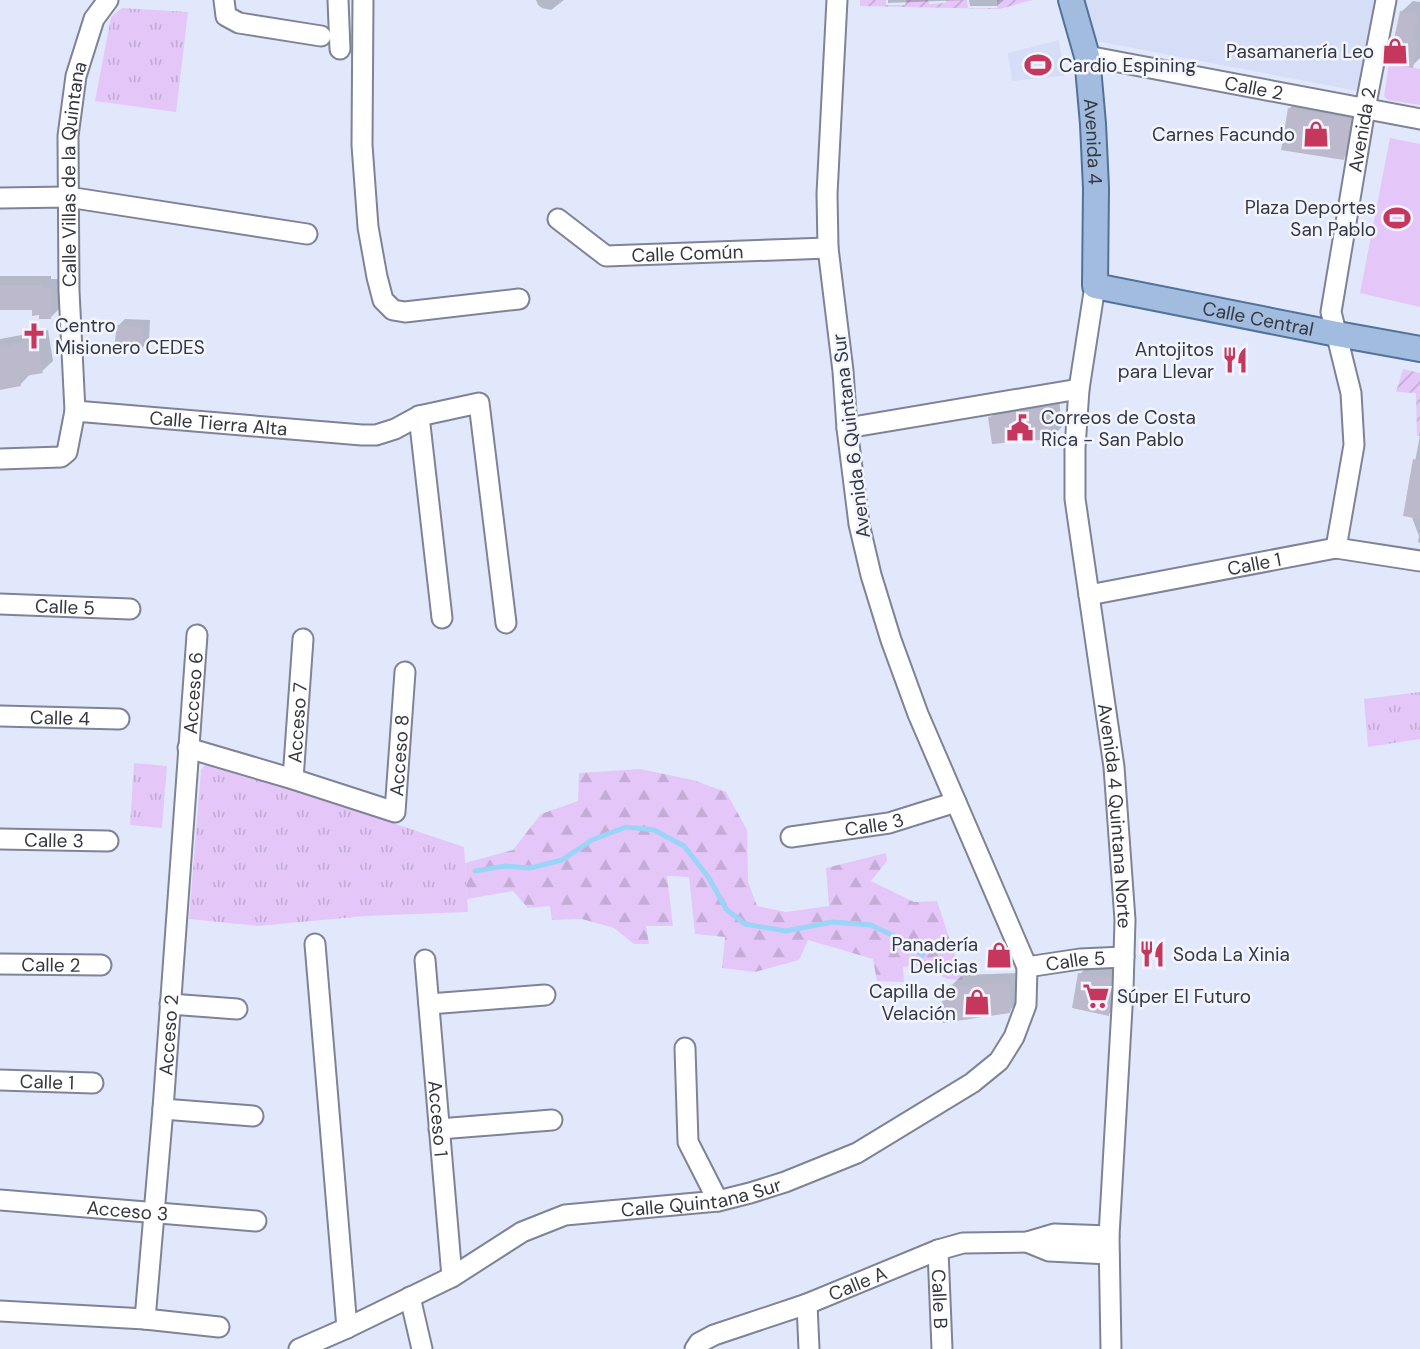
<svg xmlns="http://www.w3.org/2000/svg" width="1420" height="1349" viewBox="0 0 1420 1349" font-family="'DM Sans',sans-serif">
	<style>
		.built { fill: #d5ddf7 }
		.grass { fill: #e4c7f8 }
		.forest { fill: url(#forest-firs) }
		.park { fill: url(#park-tufts) }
		.garden { fill: url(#garden-furrows) }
		.shadow { fill: #0003 }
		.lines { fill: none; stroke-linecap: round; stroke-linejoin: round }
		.stream { stroke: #9ad5f8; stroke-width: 5 }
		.building { fill: #bcb9cd }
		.minor-casing { stroke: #7e8395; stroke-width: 23 }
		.major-casing { stroke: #537199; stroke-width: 28 }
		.minor { stroke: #fff; stroke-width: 19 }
		.major { stroke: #a1bcdf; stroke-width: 24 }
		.labels { text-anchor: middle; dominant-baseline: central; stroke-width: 5; stroke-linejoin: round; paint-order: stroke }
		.poi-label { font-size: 19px; fill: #363840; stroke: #f3f5fe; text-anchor: end }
		.street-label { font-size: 19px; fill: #363840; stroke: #f3f5fe }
	</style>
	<defs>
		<pattern id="forest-firs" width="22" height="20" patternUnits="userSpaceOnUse" patternTransform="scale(1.75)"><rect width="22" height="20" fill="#e4c7f8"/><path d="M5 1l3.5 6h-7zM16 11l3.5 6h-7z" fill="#c4acd6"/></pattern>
		<pattern id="park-tufts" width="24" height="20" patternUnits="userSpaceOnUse" patternTransform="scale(1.75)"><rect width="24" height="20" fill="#e4c7f8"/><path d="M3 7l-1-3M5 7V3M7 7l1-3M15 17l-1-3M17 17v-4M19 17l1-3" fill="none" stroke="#c4acd6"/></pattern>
		<pattern id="garden-furrows" width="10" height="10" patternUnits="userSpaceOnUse" patternTransform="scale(1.75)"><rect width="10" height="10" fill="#e4c7f8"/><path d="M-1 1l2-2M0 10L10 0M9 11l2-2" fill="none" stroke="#c4acd6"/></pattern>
	</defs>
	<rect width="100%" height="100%" fill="#e2e8fc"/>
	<g class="built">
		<path d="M 1084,0 L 1376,0 L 1358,91 L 1096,41 Z"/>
		<path d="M 1059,40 L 1064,76 L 1012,81 L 1008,53 Z"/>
	</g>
	<g class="grass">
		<path d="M 1389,63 L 1420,69 L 1420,105 L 1388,100 L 1384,96 Z"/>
		<path d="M 1390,138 L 1420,144 L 1420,307 L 1360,293 Z"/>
	</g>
	<path class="forest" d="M 640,769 L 693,780 L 726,792 L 747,830 L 748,882 L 757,906 L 786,912 L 829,906 L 826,868 L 886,853 L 887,861 L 871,881 L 914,902 L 937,901 L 963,980 L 947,979 L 920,965 L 903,967 L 904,982 L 877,981 L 873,959 L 808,940 L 799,960 L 755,972 L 722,968 L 725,937 L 695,934 L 689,877 L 667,876 L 673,926 L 646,926 L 649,944 L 634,944 L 614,928 L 582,919 L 552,920 L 550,906 L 528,908 L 513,891 L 467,899 L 465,863 L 513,850 L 541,814 L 578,801 L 579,773 Z"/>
	<g class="park">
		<path d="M 122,8 L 188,12 L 176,112 L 95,101 L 111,17 Z"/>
		<path d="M 1420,692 L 1420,739 L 1368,747 L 1364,699 Z"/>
		<path d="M 210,762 L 215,763 L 464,847 L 468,912 L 366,916 L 258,926 L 189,919 L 201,770 L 204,766 Z"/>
		<path d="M 134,763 L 167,766 L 162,828 L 130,825 Z"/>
	</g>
	<g class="garden">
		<path d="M 860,0 L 886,0 L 886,5 L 905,5 L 906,0 L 928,0 L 929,4 L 946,3 L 946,0 L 967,0 L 968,8 L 997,8 L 997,0 L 1032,0 L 1000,9 L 860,6 Z"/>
		<path d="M 1403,369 L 1420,373 L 1420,436 L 1417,435 L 1416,393 L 1396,392 Z"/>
	</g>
	<g class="shadow">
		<path d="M 536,0 L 564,0 L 551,10 L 542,8 L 538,5 Z"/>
		<path d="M 888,0 L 966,0 L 888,3 Z"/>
		<path d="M 969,0 L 1004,0 L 997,6 L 970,6 Z"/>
		<path d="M 1413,1 L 1420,2 L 1420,58 L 1412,66 L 1401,12 Z"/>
		<path d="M 1300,98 L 1360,109 L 1354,148 L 1343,158 L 1289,109 Z"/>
		<path d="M 0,276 L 51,276 L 51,279 L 60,279 L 60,308 L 51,317 L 34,308 L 0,308 Z"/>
		<path d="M 125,319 L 150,320 L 149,341 L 142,348 L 118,326 Z"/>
		<path d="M 48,330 L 53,361 L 42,371 L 31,373 L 20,385 L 0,388 L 0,339 Z"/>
		<path d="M 1059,399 L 1062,427 L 1051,437 L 990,418 L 1001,407 Z"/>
		<path d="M 1420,435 L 1420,543 L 1418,542 L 1419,536 L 1411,515 L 1405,515 Z"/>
		<path d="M 1091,963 L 1121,966 L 1119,1003 L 1109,1014 L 1080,974 Z"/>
		<path d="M 1019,973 L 1020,1000 L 1009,1011 L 944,993 L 962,975 Z"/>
	</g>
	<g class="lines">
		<path class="stream" d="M 475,871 L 505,866 L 530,868 L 562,860 L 592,840 L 626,827 L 654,830 L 684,846 L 709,878 L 726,909 L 745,924 L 786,931 L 832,922 L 871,925 L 894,936 L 923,955"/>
	</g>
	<g class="building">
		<path d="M 1400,11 L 1418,15 L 1413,40 L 1418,41 L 1413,68 L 1389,63 Z"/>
		<path d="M 1288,108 L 1351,119 L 1344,160 L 1281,150 Z"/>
		<path d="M 0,285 L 42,285 L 42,288 L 51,288 L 51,319 L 39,319 L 39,315 L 32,316 L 32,310 L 0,310 Z"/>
		<path d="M 117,325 L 144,327 L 142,350 L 114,348 Z"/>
		<path d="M 37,340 L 43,373 L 19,377 L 21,386 L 0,390 L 0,347 Z"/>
		<path d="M 1048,409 L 1052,439 L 992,444 L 988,417 L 1010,413 Z"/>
		<path d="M 1413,459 L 1420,460 L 1420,519 L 1403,516 Z"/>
		<path d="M 1078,973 L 1111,977 L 1109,1016 L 1072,1008 Z"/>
		<path d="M 1009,983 L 1011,1009 L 1010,1013 L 943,1023 L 942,992 L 949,992 L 949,985 Z"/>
	</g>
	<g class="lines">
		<g class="minor-casing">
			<g id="minor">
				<path d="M 224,0 L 226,16 L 239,23 L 321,36"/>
				<path d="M 338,0 L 340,49"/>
				<path d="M 363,0 L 362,145 L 368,227 L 377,277 L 383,300 L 393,310 L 405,312 L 519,299"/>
				<path id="s1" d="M 1087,56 L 1420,119"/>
				<path d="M 0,198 L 68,197 L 307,234"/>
				<path id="s2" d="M 558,219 L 606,256 L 828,248"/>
				<path id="s3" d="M 1095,286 L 1079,389 L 1075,448 L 1075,499 L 1114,767 L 1125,920 L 1123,990 L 1109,1236 L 1111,1349"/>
				<path id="s4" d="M 75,411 L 362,435 L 376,435 L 395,429 L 419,416 L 479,403 L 506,623"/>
				<path d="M 419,416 L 442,618"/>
				<path d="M 847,428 L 1079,389"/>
				<path id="s5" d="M 0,459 L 61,457 L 67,452 L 75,411 L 69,291 L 68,136 L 76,76 L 94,19 L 108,0"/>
				<path id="s6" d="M 1336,548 L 1354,445 L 1351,393 L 1331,312 L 1365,109 L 1386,0"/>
				<path id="s7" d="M 1089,595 L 1336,548 L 1420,561"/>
				<path id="s8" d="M 0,604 L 130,609"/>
				<path id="s9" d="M 0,716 L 119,719"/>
				<path id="s10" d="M 188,748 L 293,779 L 303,639"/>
				<path id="s11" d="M 293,779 L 395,812 L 405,672"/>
				<path id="s12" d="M 791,837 L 889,823 L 956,802"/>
				<path id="s13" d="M 0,839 L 108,841"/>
				<path d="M 315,944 L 347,1328"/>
				<path id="s14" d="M 425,960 L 452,1277"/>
				<path id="s15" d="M 0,964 L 101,965"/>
				<path id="s16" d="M 1027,967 L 1080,959 L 1124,957"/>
				<path d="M 170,1004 L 237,1009"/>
				<path d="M 429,1004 L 545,995"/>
				<path d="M 685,1048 L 688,1142 L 718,1201"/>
				<path id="s17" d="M 0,1080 L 93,1083"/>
				<path d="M 163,1109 L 253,1116"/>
				<path d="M 439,1129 L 552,1120"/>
				<path id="s18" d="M 0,1200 L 256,1221"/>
				<path d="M 1027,1242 L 1049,1251 L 1109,1254"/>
				<path id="s19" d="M 938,1250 L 942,1349"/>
				<path d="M 410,1297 L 422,1349"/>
				<path d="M 807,1304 L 809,1349"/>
				<path d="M 0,1311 L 145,1319 L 219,1327"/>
				<path id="s20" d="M 145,1319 L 163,1109 L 197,635"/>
				<path id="s21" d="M 299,1349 L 347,1328 L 452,1277 L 522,1232 L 565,1215 L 718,1201 L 750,1193 L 785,1182 L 857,1153 L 972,1083 L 999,1061 L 1014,1037 L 1026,1005 L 1027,967 L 918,714 L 891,640 L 871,575 L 859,524 L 847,428 L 843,371 L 828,248 L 827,194 L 837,0"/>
				<path id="s22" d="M 695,1349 L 699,1343 L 714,1335 L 807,1304 L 938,1250 L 963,1243 L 1027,1242 L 1054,1234 L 1109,1236"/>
			</g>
		</g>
		<g class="major-casing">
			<g id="major">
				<path id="s23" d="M 1071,0 L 1087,56 L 1093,124 L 1096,188 L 1095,286 L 1337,334 L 1420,349"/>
			</g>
		</g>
		<use href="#minor" class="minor"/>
		<use href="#major" class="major"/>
	</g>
	<defs>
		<g id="shop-bare" transform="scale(2.1)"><path d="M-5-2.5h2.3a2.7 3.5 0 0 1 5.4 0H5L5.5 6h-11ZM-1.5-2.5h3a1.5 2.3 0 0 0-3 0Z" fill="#c6375d" stroke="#f3f5fe" stroke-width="2.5" paint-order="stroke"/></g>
		<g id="stadium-bare" transform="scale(2.1)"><path d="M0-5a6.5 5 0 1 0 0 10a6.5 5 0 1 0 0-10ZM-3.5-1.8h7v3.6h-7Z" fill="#c6375d" stroke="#f3f5fe" stroke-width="2.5" paint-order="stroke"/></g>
		<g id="church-bare" transform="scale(2.1)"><path d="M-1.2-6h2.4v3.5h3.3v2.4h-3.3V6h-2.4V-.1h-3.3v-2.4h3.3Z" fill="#c6375d" stroke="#f3f5fe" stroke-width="2.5" paint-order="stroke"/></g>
		<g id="restaurant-bare" transform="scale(2.1)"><path d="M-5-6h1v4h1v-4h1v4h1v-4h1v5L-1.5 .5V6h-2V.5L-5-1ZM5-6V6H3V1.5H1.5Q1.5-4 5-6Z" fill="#c6375d" stroke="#f3f5fe" stroke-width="2.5" paint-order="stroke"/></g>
		<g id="civic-bare" transform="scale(2.1)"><path d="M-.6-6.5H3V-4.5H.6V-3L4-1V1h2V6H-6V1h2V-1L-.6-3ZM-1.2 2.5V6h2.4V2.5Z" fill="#c6375d" stroke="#f3f5fe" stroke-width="2.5" paint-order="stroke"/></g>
		<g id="supermarket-bare" transform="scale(2.1)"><path d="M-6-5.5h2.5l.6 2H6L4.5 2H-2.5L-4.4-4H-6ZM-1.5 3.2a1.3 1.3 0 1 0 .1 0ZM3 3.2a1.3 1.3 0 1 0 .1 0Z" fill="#c6375d" stroke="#f3f5fe" stroke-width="2.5" paint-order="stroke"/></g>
	</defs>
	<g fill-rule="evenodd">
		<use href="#shop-bare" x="1395" y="51"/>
		<use href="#stadium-bare" x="1038" y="65"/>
		<use href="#shop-bare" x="1316" y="134"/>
		<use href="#stadium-bare" x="1397" y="218"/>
		<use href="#church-bare" x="34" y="336"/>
		<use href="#restaurant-bare" x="1235" y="360"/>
		<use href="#civic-bare" x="1020" y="428"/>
		<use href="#restaurant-bare" x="1152" y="954"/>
		<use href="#shop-bare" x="999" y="955"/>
		<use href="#supermarket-bare" x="1096" y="996"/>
		<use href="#shop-bare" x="977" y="1002"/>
	</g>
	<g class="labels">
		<g class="poi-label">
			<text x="1374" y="51">Pasamanería Leo</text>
			<text x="1059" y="65" text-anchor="start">Cardio Espining</text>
			<text x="1295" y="134">Carnes Facundo</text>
			<text x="1376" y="207">Plaza Deportes<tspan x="1376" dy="22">San Pablo</tspan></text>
			<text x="55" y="325" text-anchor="start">Centro<tspan x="55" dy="22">Misionero CEDES</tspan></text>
			<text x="1214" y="349">Antojitos<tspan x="1214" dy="22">para Llevar</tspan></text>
			<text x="1041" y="417" text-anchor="start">Correos de Costa<tspan x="1041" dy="22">Rica - San Pablo</tspan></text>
			<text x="978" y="944">Panadería<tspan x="978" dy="22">Delicias</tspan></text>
			<text x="1173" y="954" text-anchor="start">Soda La Xinia</text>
			<text x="956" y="991">Capilla de<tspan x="956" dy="22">Velación</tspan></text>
			<text x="1117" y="996" text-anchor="start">Súper El Futuro</text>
		</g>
		<g class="street-label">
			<text stroke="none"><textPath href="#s1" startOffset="170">Calle 2</textPath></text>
			<text stroke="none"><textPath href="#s6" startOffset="425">Avenida 2</textPath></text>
			<text stroke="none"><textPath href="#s23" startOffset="144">Avenida 4</textPath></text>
			<text stroke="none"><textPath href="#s5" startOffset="348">Calle Villas de la Quintana</textPath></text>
			<text stroke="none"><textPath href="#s2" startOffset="142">Calle Común</textPath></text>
			<text stroke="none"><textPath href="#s23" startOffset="455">Calle Central</textPath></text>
			<text stroke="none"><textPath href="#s4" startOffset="144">Calle Tierra Alta</textPath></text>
			<text transform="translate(851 436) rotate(-97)">Avenida 6 Quintana Sur</text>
			<text stroke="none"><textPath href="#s7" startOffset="168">Calle 1</textPath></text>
			<text stroke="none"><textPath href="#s8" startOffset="65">Calle 5</textPath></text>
			<text stroke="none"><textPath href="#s20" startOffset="628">Acceso 6</textPath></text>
			<text stroke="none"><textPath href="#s9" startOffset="60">Calle 4</textPath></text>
			<text stroke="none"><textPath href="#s10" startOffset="166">Acceso 7</textPath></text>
			<text stroke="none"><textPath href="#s11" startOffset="164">Acceso 8</textPath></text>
			<text stroke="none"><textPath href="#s3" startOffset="534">Avenida 4 Quintana Norte</textPath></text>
			<text stroke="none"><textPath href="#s12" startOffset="84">Calle 3</textPath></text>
			<text stroke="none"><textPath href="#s13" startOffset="54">Calle 3</textPath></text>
			<text stroke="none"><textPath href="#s16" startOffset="49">Calle 5</textPath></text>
			<text stroke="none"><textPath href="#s15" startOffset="51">Calle 2</textPath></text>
			<text stroke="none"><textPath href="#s20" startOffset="285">Acceso 2</textPath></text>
			<text stroke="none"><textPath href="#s17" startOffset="47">Calle 1</textPath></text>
			<text stroke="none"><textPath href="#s14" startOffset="159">Acceso 1</textPath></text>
			<text stroke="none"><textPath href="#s21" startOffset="436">Calle Quintana Sur</textPath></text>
			<text stroke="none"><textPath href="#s18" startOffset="128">Acceso 3</textPath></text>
			<text stroke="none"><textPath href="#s22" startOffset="177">Calle A</textPath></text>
			<text stroke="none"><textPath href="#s19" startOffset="49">Calle B</textPath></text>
		</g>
	</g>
</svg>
